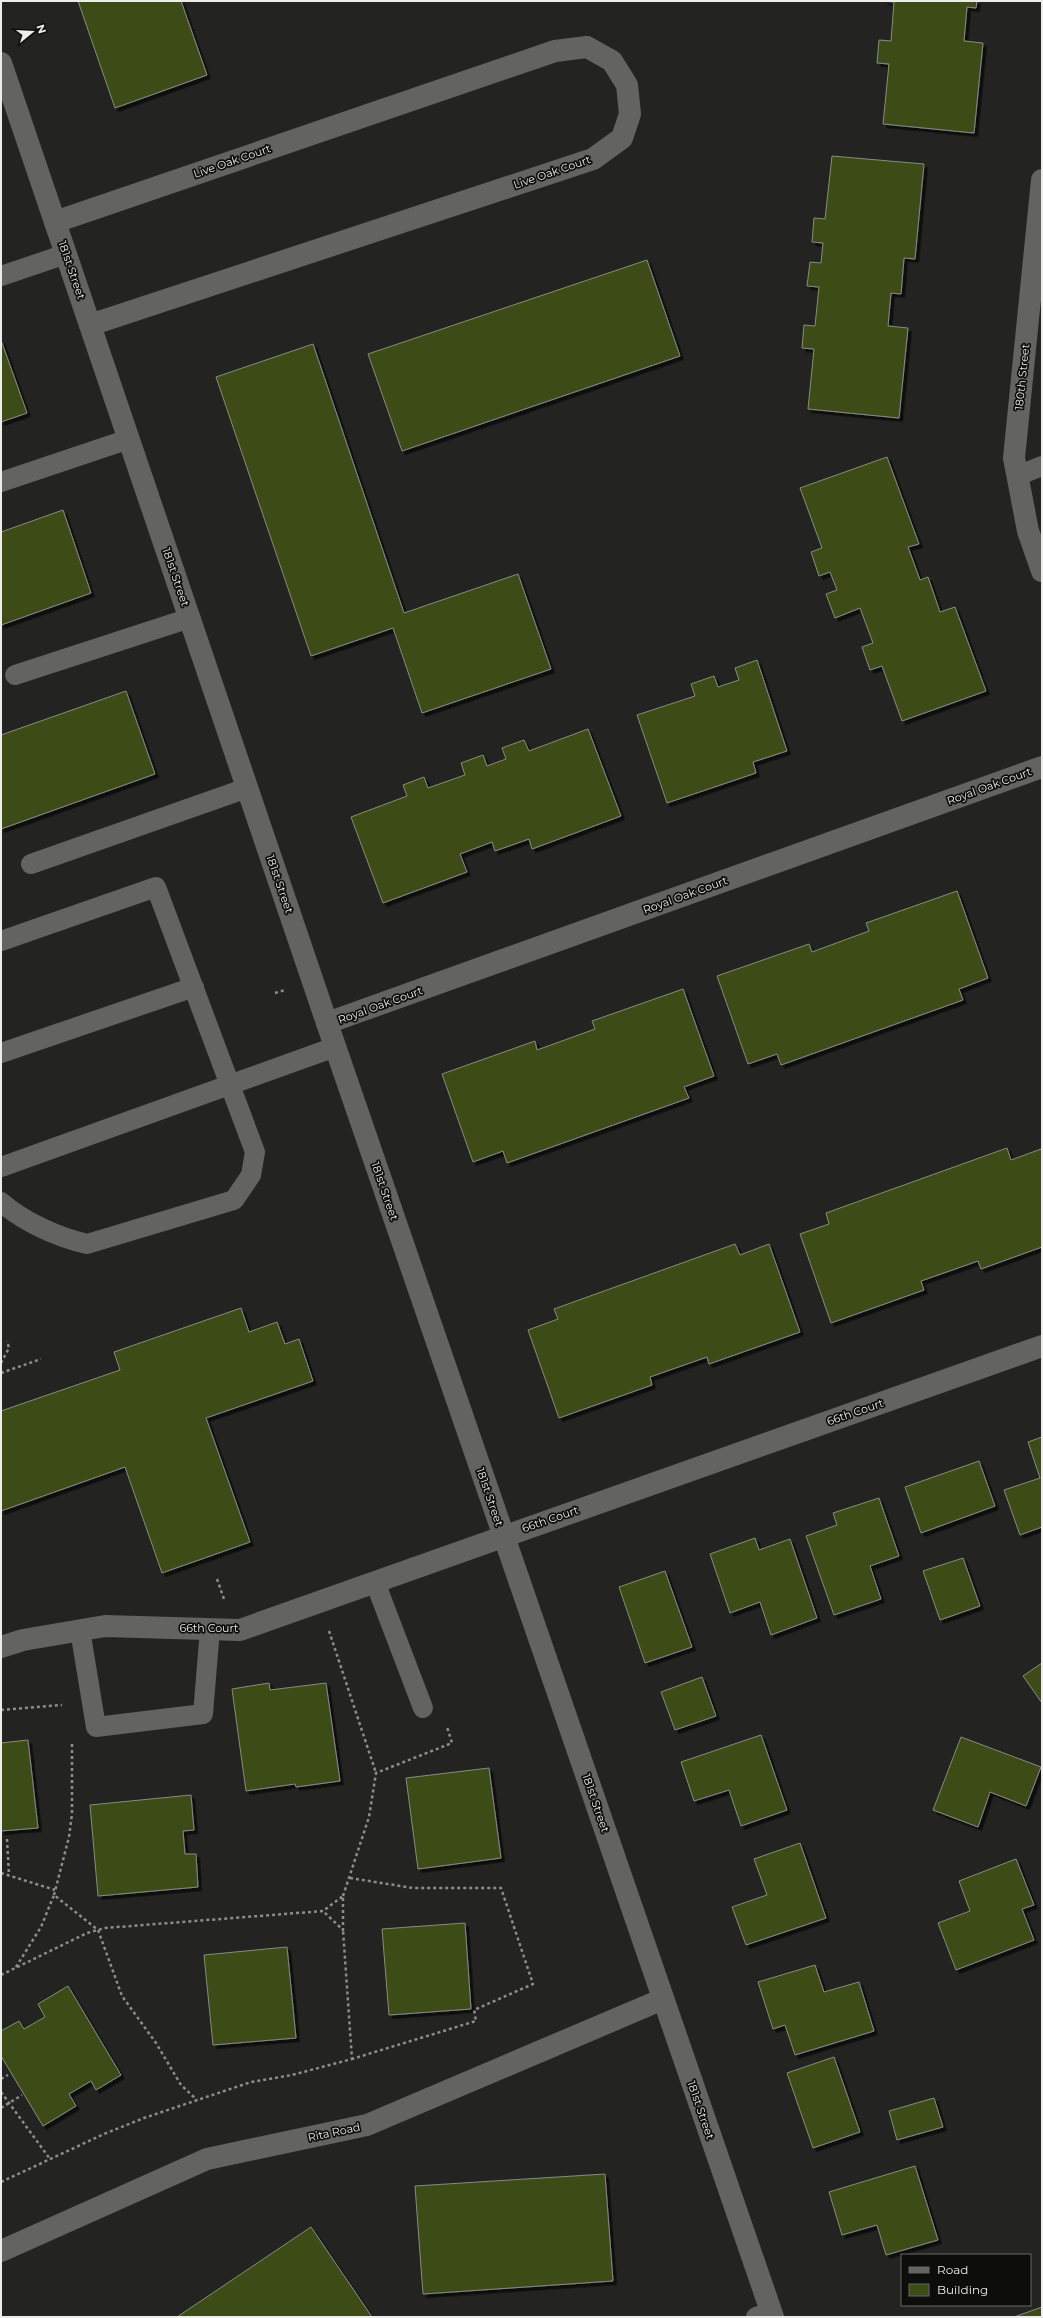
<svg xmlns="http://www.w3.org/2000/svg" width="1043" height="2318" viewBox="0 0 1043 2318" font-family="Montserrat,sans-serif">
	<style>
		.building { fill: #3c4c15; stroke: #888a86; filter: url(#shadow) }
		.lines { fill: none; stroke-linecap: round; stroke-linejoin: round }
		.path { stroke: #8d8e8b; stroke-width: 2.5; stroke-dasharray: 3 3; stroke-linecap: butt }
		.lane { stroke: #636461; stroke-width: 20 }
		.street { stroke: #636461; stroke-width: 22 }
		.labels { text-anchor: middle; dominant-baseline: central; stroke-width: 3.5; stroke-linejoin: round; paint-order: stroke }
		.street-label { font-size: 11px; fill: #ecedeb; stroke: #0d0d0c }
	</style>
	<defs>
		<filter id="shadow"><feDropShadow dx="3.5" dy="3.5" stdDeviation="0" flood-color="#0009"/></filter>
	</defs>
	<rect width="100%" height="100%" fill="#232421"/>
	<g class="building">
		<path d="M 78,1 L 181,1 L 207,75 L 115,108 Z"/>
		<path d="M 884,1 L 977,1 L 976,8 L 967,7 L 964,41 L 983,43 L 974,133 L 883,124 L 889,64 L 877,63 L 879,40 L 891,41 L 894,2 Z"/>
		<path d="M 832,156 L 924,164 L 915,259 L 904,258 L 901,294 L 891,293 L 888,326 L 908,328 L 899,418 L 808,409 L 814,349 L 802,348 L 804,325 L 815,326 L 819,287 L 807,286 L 810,262 L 821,263 L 823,243 L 812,242 L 814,218 L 825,219 Z"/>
		<path d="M 647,260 L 680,356 L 402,451 L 368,354 Z"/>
		<path d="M 1,340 L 27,413 L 1,422 Z"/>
		<path d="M 313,344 L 404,613 L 518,574 L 551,669 L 422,713 L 393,628 L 311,656 L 216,377 Z"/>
		<path d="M 887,457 L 919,544 L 908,547 L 920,580 L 928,577 L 940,612 L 955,607 L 986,691 L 902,721 L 882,666 L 870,670 L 862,647 L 873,643 L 860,608 L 835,618 L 826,594 L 837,590 L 830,572 L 819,576 L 811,552 L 822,548 L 800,488 Z"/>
		<path d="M 63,510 L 91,593 L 1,625 L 1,532 Z"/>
		<path d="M 757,660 L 787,751 L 753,762 L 756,773 L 667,803 L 637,715 L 695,696 L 691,684 L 714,676 L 718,687 L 739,680 L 735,668 Z"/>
		<path d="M 126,691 L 155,774 L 1,829 L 1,735 Z"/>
		<path d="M 588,729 L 621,816 L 532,849 L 529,839 L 495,851 L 492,842 L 460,854 L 467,872 L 383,903 L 351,817 L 407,796 L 403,785 L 424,777 L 428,788 L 465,775 L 461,763 L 483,755 L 487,766 L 506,759 L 502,748 L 524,740 L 529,751 Z"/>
		<path d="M 957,891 L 988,978 L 959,989 L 963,1000 L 781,1065 L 777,1054 L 748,1064 L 717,976 L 809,944 L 812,952 L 869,931 L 866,923 Z"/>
		<path d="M 683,989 L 714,1076 L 684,1087 L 689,1098 L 507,1163 L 503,1151 L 473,1162 L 442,1074 L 535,1041 L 537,1050 L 595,1029 L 592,1021 Z"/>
		<path d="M 1007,1148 L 1011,1160 L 1041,1149 L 1042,1153 L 1042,1247 L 981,1269 L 978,1261 L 921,1281 L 924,1290 L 831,1323 L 800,1234 L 829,1224 L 826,1213 Z"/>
		<path d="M 735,1244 L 740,1255 L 769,1244 L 800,1332 L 709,1364 L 707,1357 L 650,1377 L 652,1385 L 559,1418 L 528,1330 L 558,1319 L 554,1309 Z"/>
		<path d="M 241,1308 L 249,1332 L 277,1322 L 285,1344 L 299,1339 L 313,1381 L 206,1418 L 250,1542 L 162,1573 L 125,1467 L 1,1511 L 1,1411 L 120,1370 L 114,1352 Z"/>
		<path d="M 1042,1437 L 1042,1527 L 1020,1535 L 1004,1490 L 1040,1478 L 1028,1442 Z"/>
		<path d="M 979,1461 L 995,1506 L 921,1533 L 905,1487 Z"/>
		<path d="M 879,1498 L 899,1556 L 870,1566 L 881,1599 L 834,1615 L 806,1536 L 837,1525 L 833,1513 Z"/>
		<path d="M 755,1538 L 759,1550 L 790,1539 L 817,1618 L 771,1635 L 760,1602 L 730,1613 L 710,1554 Z"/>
		<path d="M 963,1558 L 980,1606 L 940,1620 L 923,1571 Z"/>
		<path d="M 665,1571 L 692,1647 L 645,1663 L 619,1587 Z"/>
		<path d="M 1042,1663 L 1042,1703 L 1023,1676 Z"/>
		<path d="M 702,1677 L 716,1716 L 675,1730 L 661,1692 Z"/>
		<path d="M 269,1683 L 270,1690 L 326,1683 L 340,1781 L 296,1787 L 295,1784 L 246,1791 L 232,1689 Z"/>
		<path d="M 761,1735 L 787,1810 L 741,1826 L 729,1790 L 694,1801 L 681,1762 Z"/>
		<path d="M 961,1737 L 1041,1767 L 1026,1806 L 990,1792 L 978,1827 L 933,1810 Z"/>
		<path d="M 28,1740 L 38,1828 L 1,1831 L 1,1743 Z"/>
		<path d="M 489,1768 L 501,1858 L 418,1869 L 406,1778 Z"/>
		<path d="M 191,1795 L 194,1830 L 183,1831 L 185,1854 L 196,1854 L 198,1887 L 98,1896 L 90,1805 Z"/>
		<path d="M 800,1843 L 826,1918 L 746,1945 L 732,1907 L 767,1895 L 754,1859 Z"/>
		<path d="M 1016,1859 L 1034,1905 L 1022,1909 L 1034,1940 L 956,1970 L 938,1923 L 970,1911 L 959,1881 Z"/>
		<path d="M 465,1923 L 471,2009 L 389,2015 L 382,1929 Z"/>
		<path d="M 287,1947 L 296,2038 L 213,2045 L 204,1955 Z"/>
		<path d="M 815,1965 L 824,1992 L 859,1982 L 874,2031 L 795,2055 L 785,2025 L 773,2029 L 758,1982 Z"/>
		<path d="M 68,1986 L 121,2075 L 96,2090 L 91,2081 L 69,2094 L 76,2106 L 43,2126 L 1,2056 L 1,2031 L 19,2021 L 24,2029 L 45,2017 L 38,2004 Z"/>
		<path d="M 834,2057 L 860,2132 L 813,2148 L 787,2073 Z"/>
		<path d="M 934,2098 L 943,2127 L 897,2140 L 889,2111 Z"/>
		<path d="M 915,2166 L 938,2240 L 886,2255 L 877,2225 L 842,2235 L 829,2192 Z"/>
		<path d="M 605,2174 L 613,2281 L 423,2294 L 415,2186 Z"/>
		<path d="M 311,2227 L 372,2317 L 177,2317 Z"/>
		<path d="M 1042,2307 L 1042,2317 L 1014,2317 Z"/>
	</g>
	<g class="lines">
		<g class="path">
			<path d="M 275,993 L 285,990"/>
			<path d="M 1,1363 L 9,1348 L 7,1341"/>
			<path d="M 1,1373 L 41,1359"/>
			<path d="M 217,1579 L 224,1599"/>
			<path d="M 329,1631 L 376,1773"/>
			<path d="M 1,1710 L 62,1705"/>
			<path d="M 7,1839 L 9,1875"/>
			<path d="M 1,1873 L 55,1890"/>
			<path d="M 350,1878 L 413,1888 L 501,1888 L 533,1984 L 474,2010 L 476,2021 L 352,2059"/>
			<path d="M 54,1895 L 69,1837 L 72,1814 L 72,1743"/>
			<path d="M 343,1896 L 369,1817 L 376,1773 L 452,1743 L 447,1727"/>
			<path d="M 16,1967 L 41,1927 L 54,1895 L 98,1930 L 122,1996 L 156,2043 L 181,2085 L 197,2100"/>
			<path d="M 1,1975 L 87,1933 L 105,1928 L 323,1911 L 343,1896 L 343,1930 L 323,1911"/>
			<path d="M 1,2079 L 8,2075"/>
			<path d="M 1,2092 L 50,2159"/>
			<path d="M 1,2108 L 22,2095"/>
			<path d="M 1,2182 L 104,2134 L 144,2118 L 251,2082 L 292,2075 L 352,2059 L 343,1930"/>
		</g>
		<g class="lane">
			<path d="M 1,276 L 66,254"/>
			<path d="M 1017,476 L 1042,466"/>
			<path d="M 1,482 L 129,439"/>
			<path d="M 15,675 L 190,618"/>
			<path d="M 31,864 L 247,788"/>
			<path d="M 1,941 L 156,887 L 255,1152 L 251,1175 L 234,1200 L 87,1244 C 57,1237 24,1222 1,1202"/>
			<path d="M 1,1053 L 194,987"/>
			<path d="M 1,1167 L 335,1047"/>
			<path d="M 375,1582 L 423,1708"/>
			<path d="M 80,1630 L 96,1727 L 203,1714 L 210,1629"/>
			<path d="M 756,2317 L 771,2312"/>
		</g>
		<g class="street">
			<path d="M 1,63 L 327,1023 L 773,2317"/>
			<path d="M 1042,180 L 1014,458 L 1028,531 L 1042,571"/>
			<path d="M 55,222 L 555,51 L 587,47 L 612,61 L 627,85 L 630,114 L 622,138 L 593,159 L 90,325"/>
			<path d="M 327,1023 L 1042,767"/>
			<path d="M 1,1647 L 23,1640 L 105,1626 L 240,1630 L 1042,1346"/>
			<path d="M 1,2251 L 207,2159 L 367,2125 L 663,1999"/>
		</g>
	</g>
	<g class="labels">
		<g class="street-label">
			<text transform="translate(232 161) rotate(-19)">Live Oak Court</text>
			<text transform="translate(552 172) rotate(-19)">Live Oak Court</text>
			<text transform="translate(72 270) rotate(71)">181st Street</text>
			<text transform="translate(1022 377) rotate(-84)">180th Street</text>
			<text transform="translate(176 577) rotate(71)">181st Street</text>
			<text transform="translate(989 786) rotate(-20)">Royal Oak Court</text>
			<text transform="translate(280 884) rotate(71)">181st Street</text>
			<text transform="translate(685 895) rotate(-20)">Royal Oak Court</text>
			<text transform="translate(380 1005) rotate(-20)">Royal Oak Court</text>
			<text transform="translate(385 1191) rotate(71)">181st Street</text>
			<text transform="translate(855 1412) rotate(-19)">66th Court</text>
			<text transform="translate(490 1497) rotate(71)">181st Street</text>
			<text transform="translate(550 1519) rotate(-19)">66th Court</text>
			<text x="209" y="1628">66th Court</text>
			<text transform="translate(596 1803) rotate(71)">181st Street</text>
			<text transform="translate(701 2110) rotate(71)">181st Street</text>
			<text transform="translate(334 2132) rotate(-12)">Rita Road</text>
		</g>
	</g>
	<rect width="1043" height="2318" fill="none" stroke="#ecedeb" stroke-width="4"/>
	<rect x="901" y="2254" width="130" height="52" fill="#0d0d0c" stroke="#666765"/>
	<rect x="909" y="2267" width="20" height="6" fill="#636461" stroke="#666765"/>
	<text x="937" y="2274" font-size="12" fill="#ecedeb">Road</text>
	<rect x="909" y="2284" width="20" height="12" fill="#3c4c15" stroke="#666765"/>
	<text x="937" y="2294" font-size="12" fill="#ecedeb">Building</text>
	<g transform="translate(32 32) rotate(72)" stroke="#0d0d0c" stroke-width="3" paint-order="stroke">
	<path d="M0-3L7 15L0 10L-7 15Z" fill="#ecedeb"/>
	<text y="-6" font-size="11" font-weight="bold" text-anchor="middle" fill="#ecedeb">N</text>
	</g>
</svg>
